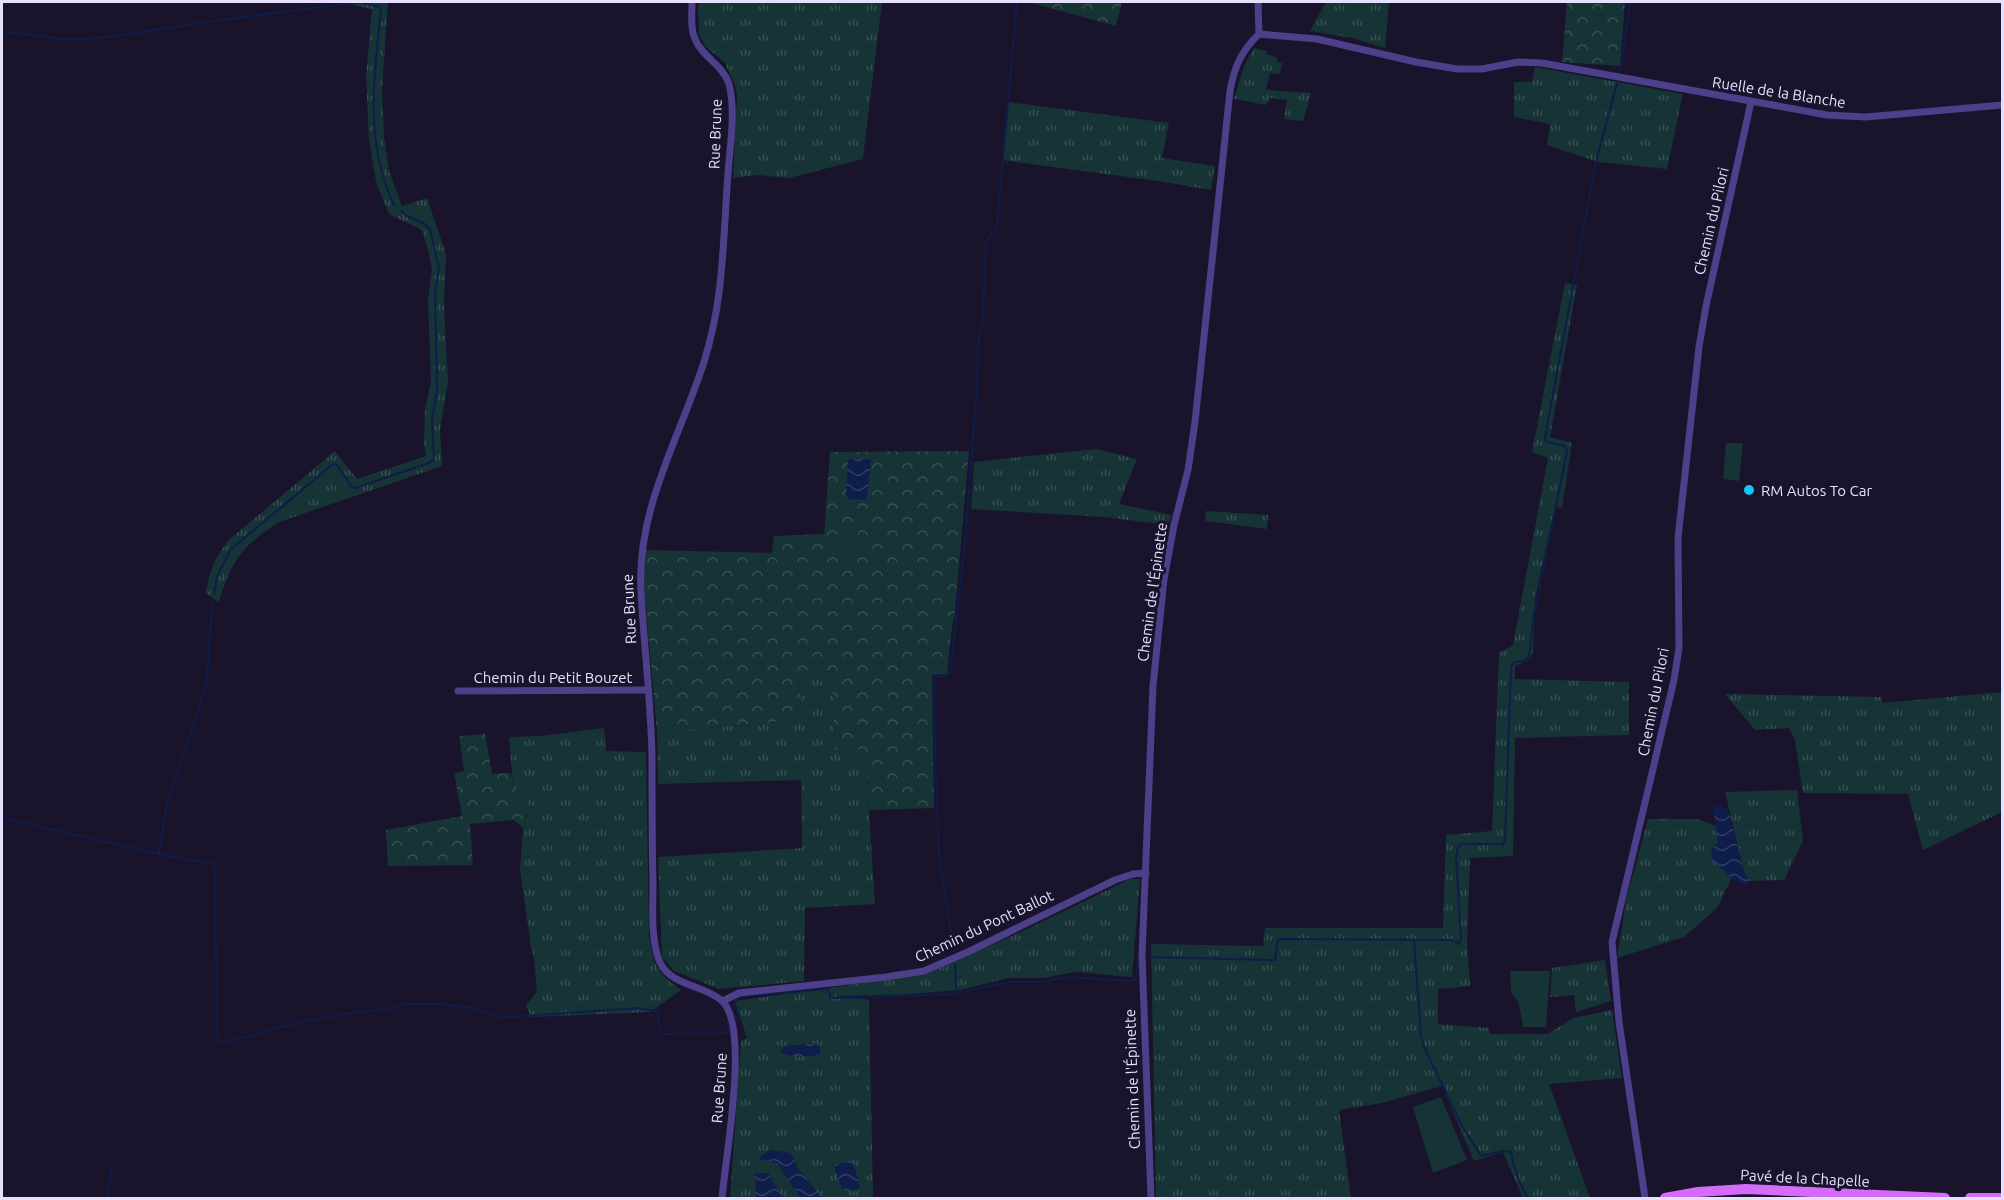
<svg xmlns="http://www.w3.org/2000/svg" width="2004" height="1200" viewBox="0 0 2004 1200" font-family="Ubuntu,sans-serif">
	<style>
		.grass { fill: url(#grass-tufts) }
		.forest { fill: url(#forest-crowns) }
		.pitch { fill: #163336 }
		.water { fill: url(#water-waves) }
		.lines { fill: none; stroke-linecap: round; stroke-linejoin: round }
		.stream { stroke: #0e1d4a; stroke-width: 2 }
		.minor { stroke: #4b4089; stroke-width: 7 }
		.primary { stroke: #d46bf9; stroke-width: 10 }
		.poi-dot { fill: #13c5f6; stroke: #1a132c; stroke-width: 2 }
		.labels { text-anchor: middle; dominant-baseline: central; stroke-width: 6; stroke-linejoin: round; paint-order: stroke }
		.street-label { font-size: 15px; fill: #e6dffe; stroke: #1a132c }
		.poi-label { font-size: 15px; fill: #e6dffe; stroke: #1a132c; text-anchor: start }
	</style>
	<defs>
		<pattern id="grass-tufts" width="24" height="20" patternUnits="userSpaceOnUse" patternTransform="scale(1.5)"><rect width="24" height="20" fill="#163336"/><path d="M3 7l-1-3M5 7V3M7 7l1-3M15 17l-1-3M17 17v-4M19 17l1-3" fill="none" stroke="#385054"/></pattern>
		<pattern id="forest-crowns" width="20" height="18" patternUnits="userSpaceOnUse" patternTransform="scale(1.5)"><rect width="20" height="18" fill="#163336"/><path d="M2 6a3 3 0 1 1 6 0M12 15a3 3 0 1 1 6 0" fill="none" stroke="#385054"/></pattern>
		<pattern id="water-waves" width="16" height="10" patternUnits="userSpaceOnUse" patternTransform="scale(1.5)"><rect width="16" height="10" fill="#0e1d4a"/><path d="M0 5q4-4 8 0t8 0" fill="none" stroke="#313d65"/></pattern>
	</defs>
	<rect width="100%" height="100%" fill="#1a132c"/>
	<g class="grass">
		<path d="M 354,2 L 388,2 L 382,89 L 384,138 L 389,171 L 402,206 L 427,198 L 446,254 L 444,305 L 448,382 L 440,430 L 442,466 L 282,521 C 244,543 231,560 219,602 L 206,593 C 210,571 215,555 231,538 L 335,451 L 357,479 L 426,456 L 424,442 L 425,410 L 431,381 L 428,299 L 432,270 L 429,253 L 422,230 L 389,214 L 376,182 L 369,139 L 366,76 L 372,9 L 353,5 Z"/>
		<path d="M 698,2 L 882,2 L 863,159 L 789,178 L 758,175 L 733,178 L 737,95 L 735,86 L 725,63 L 705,46 L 699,34 Z"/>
		<path d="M 1326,2 L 1389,2 L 1385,48 L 1352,38 L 1310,31 Z"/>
		<path d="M 1254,48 L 1267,51 L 1267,54 L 1277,58 L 1277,62 L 1282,63 L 1280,74 L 1270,73 L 1266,89 L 1278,91 L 1311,93 L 1303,121 L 1284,119 L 1287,100 L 1270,98 L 1266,105 L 1234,99 L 1244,66 Z"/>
		<path d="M 1535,67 L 1683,94 L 1667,169 L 1598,162 L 1547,145 L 1550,124 L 1514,117 L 1514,82 L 1532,82 Z"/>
		<path d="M 1008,102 L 1169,123 L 1162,158 L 1215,166 L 1211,190 L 1158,181 L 1002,160 Z"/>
		<path d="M 1565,283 L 1577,285 L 1550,437 L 1572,443 L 1562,508 L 1555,507 L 1535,598 L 1533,653 L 1527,661 L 1515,666 L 1515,679 L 1629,682 L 1629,735 L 1515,738 L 1513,856 L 1470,858 L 1467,942 L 1470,986 L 1438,989 L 1438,1024 L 1489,1028 L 1490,1034 L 1548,1034 L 1573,1018 L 1612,1010 L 1622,1078 L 1549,1084 L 1590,1198 L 1523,1198 L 1503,1152 L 1474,1161 L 1442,1086 L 1382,1103 L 1339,1110 L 1351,1198 L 1156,1198 L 1151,944 L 1263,946 L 1265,928 L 1443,928 L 1446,835 L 1492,831 L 1499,653 L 1513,645 L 1548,458 L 1532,452 Z"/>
		<path d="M 1096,449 L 1137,459 L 1119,504 L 1172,515 L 1168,525 L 1104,517 L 971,509 L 974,462 Z"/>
		<path d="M 1206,511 L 1268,515 L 1267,529 L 1205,521 Z"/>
		<path d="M 799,669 L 833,672 L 835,750 L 865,749 L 875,904 L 805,908 L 804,981 L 719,989 L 674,971 L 662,957 L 658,857 L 802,848 L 801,780 L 658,784 L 657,732 L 800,720 Z"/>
		<path d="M 2002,692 L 2002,812 L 1923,850 L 1908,794 L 1803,793 L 1795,740 L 1789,728 L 1755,730 L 1725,694 L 1881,697 L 1883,703 Z"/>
		<path d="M 604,728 L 606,751 L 646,752 L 649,937 C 655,968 656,971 681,990 L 650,1012 L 531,1017 L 526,1005 L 537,992 L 534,957 L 531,948 L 520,869 L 523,828 L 530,806 L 513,785 L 509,737 L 541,736 Z"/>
		<path d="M 1797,790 L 1803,841 L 1784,880 L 1750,881 L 1744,872 L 1725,792 Z"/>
		<path d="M 1648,819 L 1697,819 L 1716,826 L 1725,870 L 1731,879 L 1718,907 L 1684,937 L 1617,958 L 1626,901 Z"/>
		<path d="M 1130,879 L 1140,879 L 1132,977 L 1075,972 L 1043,978 L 1008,978 L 960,990 L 895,995 L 836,996 L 869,1000 L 873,1198 L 730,1198 L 741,1041 L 747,1038 L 735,1001 L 892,979 L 929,973 L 1025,930 Z"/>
		<path d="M 1605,960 L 1611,1001 L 1576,1012 L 1574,995 L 1550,997 L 1552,968 Z"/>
	</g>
	<g class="forest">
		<path d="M 1028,2 L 1122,2 L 1116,26 Z"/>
		<path d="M 1567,2 L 1625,2 L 1620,66 L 1562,62 Z"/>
		<path d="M 969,451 L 955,611 L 952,627 L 947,674 L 932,675 L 934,808 L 869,810 L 865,750 L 835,750 L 832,672 L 799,670 L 801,720 L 657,732 L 643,577 L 646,550 L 772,553 L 774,536 L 824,534 L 830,452 Z"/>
		<path d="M 485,734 L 492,774 L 511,773 L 513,785 L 530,806 L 523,828 L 514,820 L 470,824 L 473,865 L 388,866 L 386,830 L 462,816 L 454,773 L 464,771 L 459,736 Z"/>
	</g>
	<g class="pitch">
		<path d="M 1726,443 L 1743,443 L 1739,481 L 1723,479 Z"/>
		<path d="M 836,534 L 871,535 L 870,554 L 835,553 Z"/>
		<path d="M 1510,971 L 1550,971 L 1546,1027 L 1523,1027 L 1519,1004 L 1511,992 Z"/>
		<path d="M 1441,1097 L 1467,1160 L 1433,1173 L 1413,1107 Z"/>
	</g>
	<g class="water">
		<path d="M 860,458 L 871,460 L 867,498 L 863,500 L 848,499 L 846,495 L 848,460 Z"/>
		<path d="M 1713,804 L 1728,809 L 1744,872 L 1750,881 L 1746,885 L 1731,879 L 1725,871 L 1713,862 L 1711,850 L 1718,842 Z"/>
		<path d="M 815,1043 L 820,1047 L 820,1055 C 805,1056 793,1059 780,1052 L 785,1046 Z"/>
		<path d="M 770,1150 L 791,1153 L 798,1168 L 820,1196 L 819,1198 L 800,1197 L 777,1163 L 758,1159 Z"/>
		<path d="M 853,1162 L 860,1187 L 852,1192 L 842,1189 L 834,1167 L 836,1164 Z"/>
		<path d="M 755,1173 L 769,1173 L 770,1177 L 784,1198 L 756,1198 Z"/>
	</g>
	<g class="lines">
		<g class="stream">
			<path d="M 360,2 L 380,7 L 381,13 C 373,76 365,146 394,205"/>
			<path d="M 2,31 L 68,40 L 109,37 L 214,21 L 360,2"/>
			<path d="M 1620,72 L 1630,2"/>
			<path d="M 214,594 L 217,577 L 230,550 L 333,464 L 337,465 L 352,487 L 355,488 L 429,463 L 434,459 L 432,420 L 437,390 L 435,292 L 439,268 L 430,229 L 425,224 L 407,216 L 401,211"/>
			<path d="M 2,818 L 159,854 L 213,864 L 215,869 L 217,1033 L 219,1042 L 245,1037 L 297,1023 L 343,1014 L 386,1009 L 407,1004 L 441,1004 L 473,1008 L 498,1016 L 509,1017 L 639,1008 L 657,1011 L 660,1030 L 664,1034 L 727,1033 L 729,1031 L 727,1020"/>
			<path d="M 159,854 L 167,802 L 195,721 L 207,680 L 212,604"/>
			<path d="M 1414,940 L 1421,1036 L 1424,1047 L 1461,1124 L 1481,1156 L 1503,1151 L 1511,1152 C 1514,1169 1519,1184 1528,1198"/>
			<path d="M 954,951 L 939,857 L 935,749 L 934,679 L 936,677 L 947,676 L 950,673 L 964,551 L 977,389 L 978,343 L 983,318 L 986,243 L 997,225 L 1017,2"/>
			<path d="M 1148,957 L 1275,960 L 1278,939 L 1451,940 L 1459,943 L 1461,939 L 1456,857 L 1458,847 L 1462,844 L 1503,844 L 1505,840 L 1511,668 L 1513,663 L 1526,660 L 1529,656 L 1534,615 L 1567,452 L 1565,446 L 1546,442 L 1545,437 L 1597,157 L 1617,84"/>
			<path d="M 955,964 L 957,993"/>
			<path d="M 735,1018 L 739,1017 L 734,1004 L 736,1000 L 742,996 L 828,989 L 831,998 L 954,994 L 1009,982 L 1040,982 L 1068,977 L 1132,981 L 1136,979 L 1138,957"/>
			<path d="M 107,1198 L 112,1169"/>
		</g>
		<g class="minor">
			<path d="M 692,2 C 692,14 690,28 695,39 C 702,57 723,65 729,84 C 736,112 730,145 728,173 C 725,213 724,254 719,293 C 716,316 711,339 704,362 C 680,437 636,510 641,592 C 644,647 651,702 652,757 C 652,800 652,842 653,884 C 653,907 651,932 657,954 C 665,987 699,982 721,1000 C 751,1024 725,1159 722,1198"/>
			<path d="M 1259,34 L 1317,39 L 1416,62 L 1457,69 L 1482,69 L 1518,62 L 1542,63 L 1827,115 L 1866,117 L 2002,105"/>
			<path d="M 458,691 L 648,690"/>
			<path d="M 723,1001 L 739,993 L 886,977 L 924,971 L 970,951 L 1115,880 L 1133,874 L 1146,873"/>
			<path d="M 1151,1198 L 1142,955 L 1153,686 L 1164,579 L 1174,525 L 1188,470 L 1195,422 L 1230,91 C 1234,68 1241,51 1259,34 L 1258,2"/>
			<path d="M 1645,1198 L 1619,1022 L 1612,942 L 1674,680 L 1679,648 L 1678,538 L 1699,347 L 1706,306 L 1751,102"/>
		</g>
		<g class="primary">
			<path d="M 1665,1198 L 1698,1192 L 1746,1189 L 1945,1198"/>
			<path d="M 1970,1198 L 2002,1198"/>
		</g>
	</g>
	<circle class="poi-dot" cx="1749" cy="490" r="6"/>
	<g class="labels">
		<g class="street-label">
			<text transform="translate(1779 92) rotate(9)">Ruelle de la Blanche</text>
			<text transform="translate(715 134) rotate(-88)">Rue Brune</text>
			<text transform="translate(1711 221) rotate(-77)">Chemin du Pilori</text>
			<text transform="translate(1152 592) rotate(-82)">Chemin de l'Épinette</text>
			<text transform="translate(629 609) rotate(-93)">Rue Brune</text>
			<text x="553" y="677">Chemin du Petit Bouzet</text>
			<text transform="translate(1653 702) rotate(-79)">Chemin du Pilori</text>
			<text transform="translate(984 926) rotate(-25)">Chemin du Pont Ballot</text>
			<text transform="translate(1132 1079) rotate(-92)">Chemin de l'Épinette</text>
			<text transform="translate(719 1088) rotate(-86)">Rue Brune</text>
			<text transform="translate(1805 1178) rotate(3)">Pavé de la Chapelle</text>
		</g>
		<g class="poi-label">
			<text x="1761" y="490">RM Autos To Car</text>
		</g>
	</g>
	<rect width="2004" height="1200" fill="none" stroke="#e6dffe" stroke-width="6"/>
</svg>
